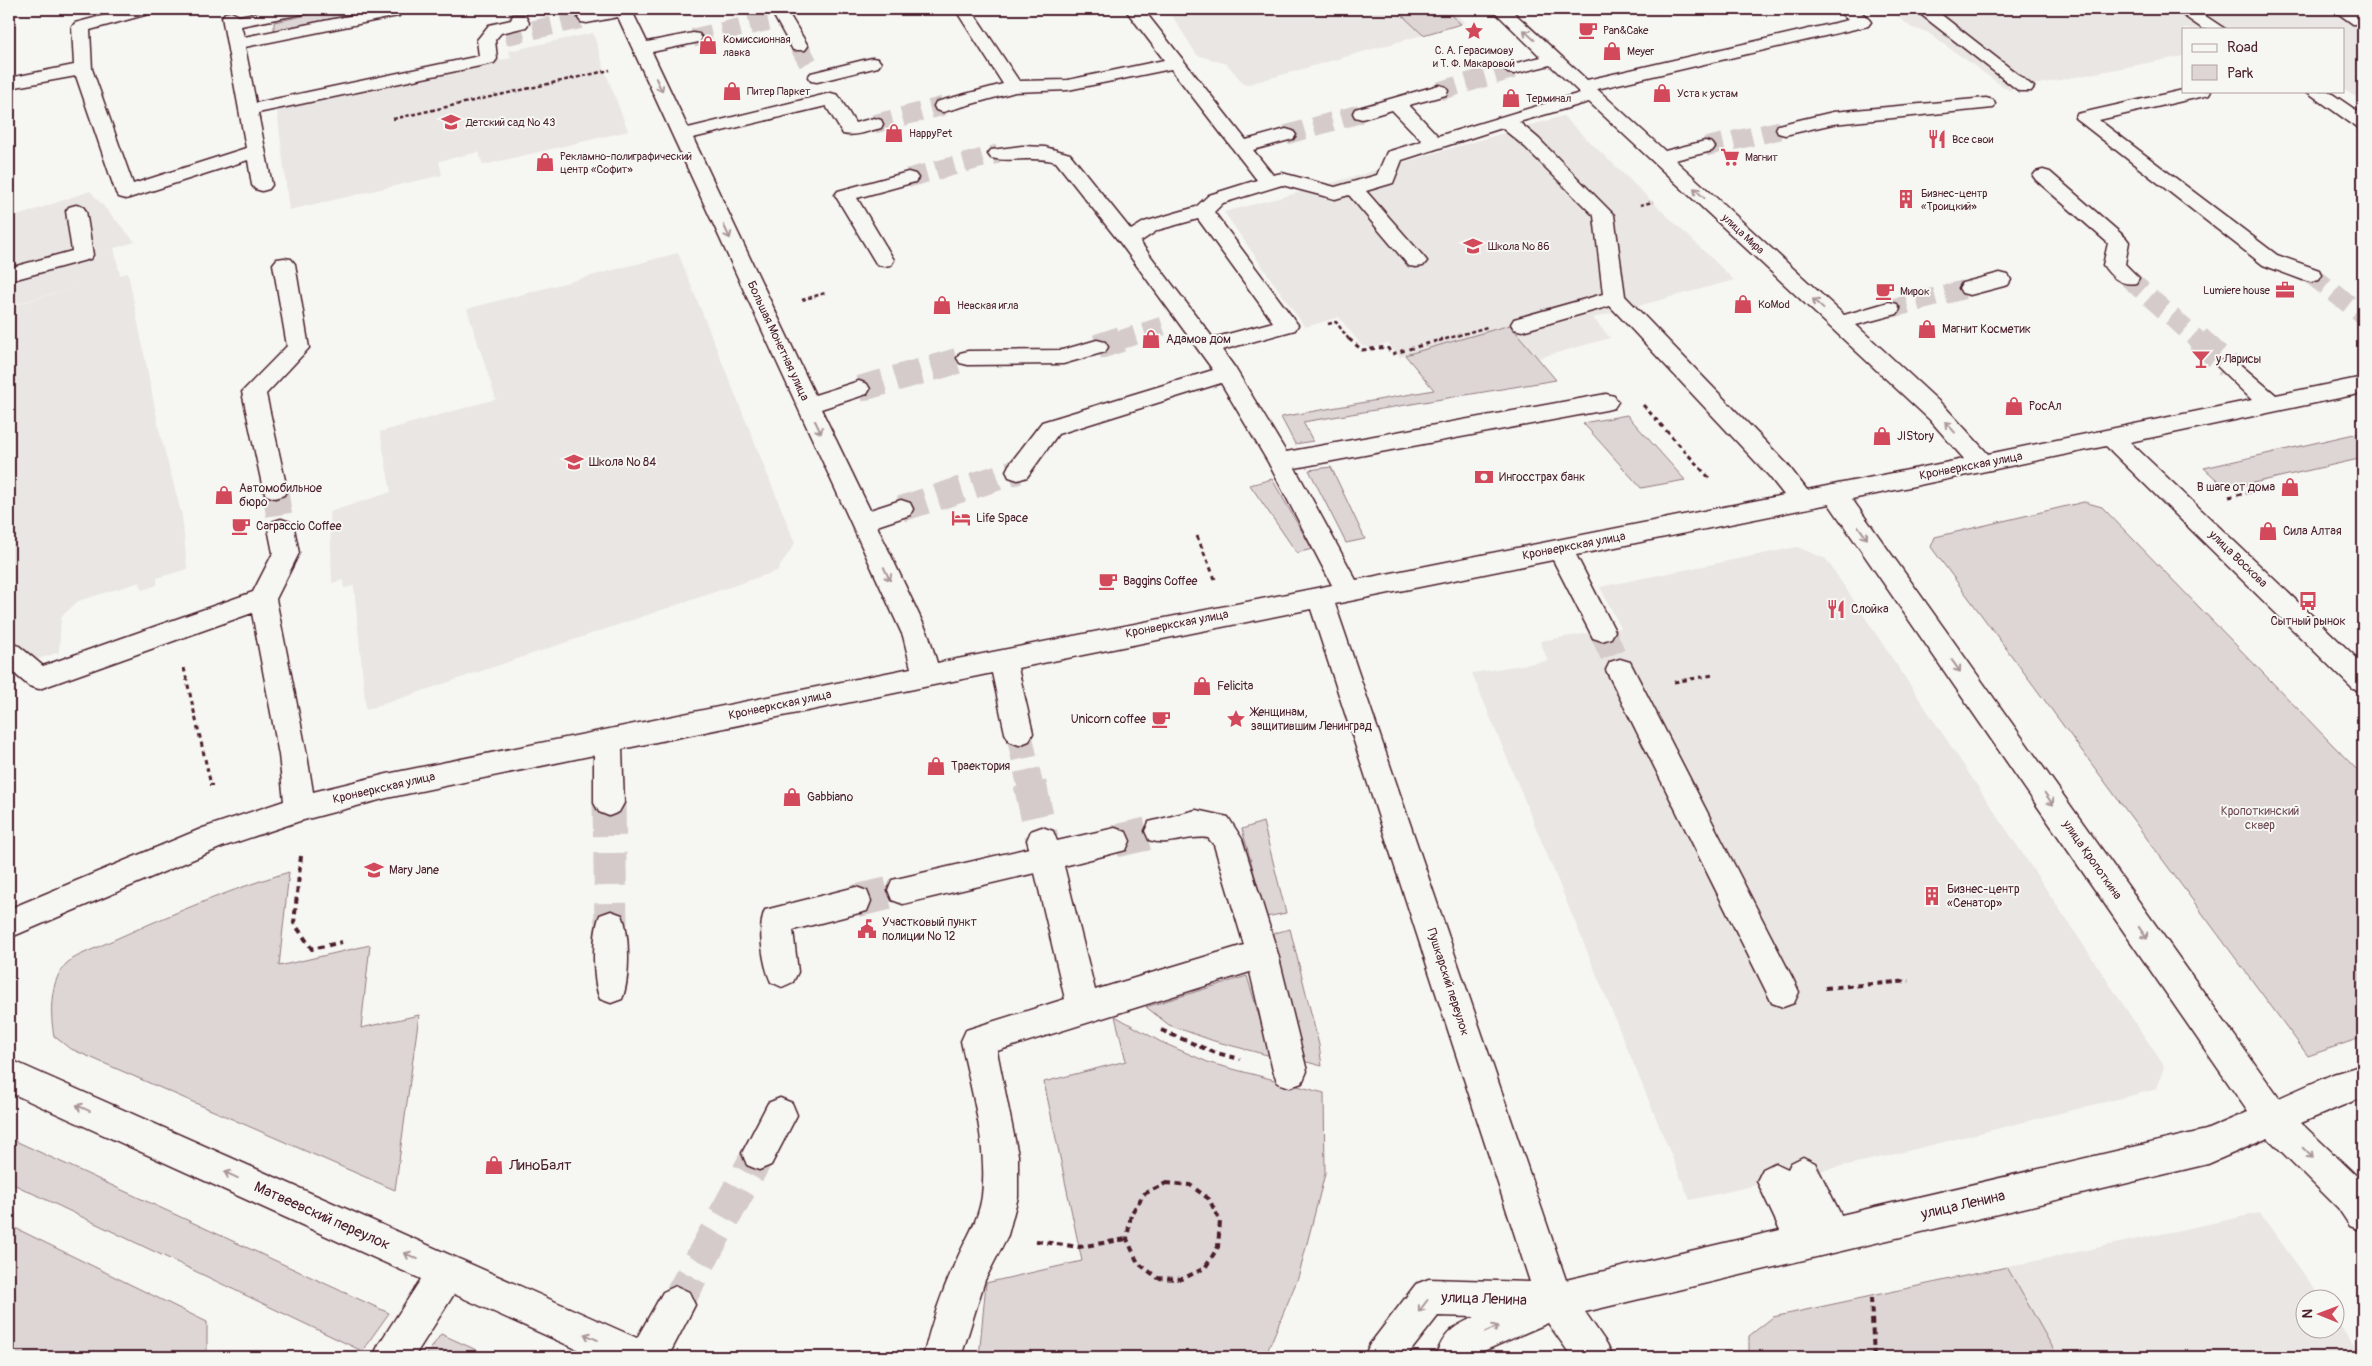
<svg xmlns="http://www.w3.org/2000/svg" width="2372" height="1366" viewBox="0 0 2372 1366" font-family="Pangolin,sans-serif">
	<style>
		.built { fill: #e9e6e3 }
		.green { fill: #ddd6d5; stroke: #947a80 }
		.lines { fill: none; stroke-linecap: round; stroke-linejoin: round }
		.minor-tunnel-far2 { stroke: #d4cbca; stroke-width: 19; stroke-dasharray: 19 10; stroke-linecap: butt }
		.minor-tunnel-far1 { stroke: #d4cbca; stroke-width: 26; stroke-dasharray: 26 12; stroke-linecap: butt }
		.minor-tunnel { stroke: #d4cbca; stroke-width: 33; stroke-dasharray: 33 17; stroke-linecap: butt }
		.minor-casing { stroke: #4a1f2b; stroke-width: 3 }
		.path-far2 { stroke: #4a1f2b; stroke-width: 2.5; stroke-dasharray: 4 2.5; stroke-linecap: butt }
		.path-far1 { stroke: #4a1f2b; stroke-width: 3; stroke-dasharray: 4.5 4; stroke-linecap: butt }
		.path { stroke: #4a1f2b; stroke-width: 4; stroke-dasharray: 6 4.5; stroke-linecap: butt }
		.minor { fill: #f6f6f2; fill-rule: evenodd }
		.oneway { stroke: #a99598 }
		.labels { text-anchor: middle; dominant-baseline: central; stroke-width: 4; stroke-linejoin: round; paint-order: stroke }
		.far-poi-label { font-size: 11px; fill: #4a1f2b; stroke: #f6f6f2; text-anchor: start }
		.far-street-label { font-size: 11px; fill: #4a1f2b; stroke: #f6f6f2 }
		.poi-label { font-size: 12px; fill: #4a1f2b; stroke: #f6f6f2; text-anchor: start }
		.street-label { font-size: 12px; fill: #4a1f2b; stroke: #f6f6f2 }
		.park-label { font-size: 12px; fill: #6f4d56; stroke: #f6f6f2 }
		.near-poi-label { font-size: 15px; fill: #4a1f2b; stroke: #f6f6f2; text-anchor: start }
		.near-street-label { font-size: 15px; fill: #4a1f2b; stroke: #f6f6f2 }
	</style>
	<rect width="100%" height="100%" fill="#f6f6f2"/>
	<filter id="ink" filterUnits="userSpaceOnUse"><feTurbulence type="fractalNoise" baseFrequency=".02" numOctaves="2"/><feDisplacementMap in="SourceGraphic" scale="10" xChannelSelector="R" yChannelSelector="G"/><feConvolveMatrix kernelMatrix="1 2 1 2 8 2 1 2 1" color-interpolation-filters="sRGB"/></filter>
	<g filter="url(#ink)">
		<g class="built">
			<path d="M 1168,9 L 1450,9 L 1465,23 L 1245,85 L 1227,64 L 1197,55 Z"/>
			<path d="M 1889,9 L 2363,9 L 2363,101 L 2343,89 L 2343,29 L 2183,29 L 2183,56 L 2008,90 L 1927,32 L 1912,28 Z"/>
			<path d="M 593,33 L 605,71 L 628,131 L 483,165 L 479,152 L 439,161 L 442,175 L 289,210 L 277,109 L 511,58 L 509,51 Z"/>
			<path d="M 1563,116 L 1734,280 L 1593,318 L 1610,338 L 1538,358 L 1549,371 L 1434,390 L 1406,355 L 1400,357 L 1388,343 L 1371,348 L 1362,346 L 1339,317 L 1305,327 L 1224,212 L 1290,195 Z"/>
			<path d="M 90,191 L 135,242 L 114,248 L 120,275 L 128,273 L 160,434 L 182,516 L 187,569 L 157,578 L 157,585 L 142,590 L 140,582 L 78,601 L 61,617 L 59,652 L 9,669 L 9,307 L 77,287 L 9,306 L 9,219 Z"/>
			<path d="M 678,253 L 795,543 L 777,571 L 366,710 L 354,586 L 344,588 L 343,580 L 332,583 L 330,512 L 391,492 L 380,432 L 496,399 L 467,309 Z"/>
			<path d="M 1797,547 L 1826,559 L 2164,1066 L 2157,1089 L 1887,1156 L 1690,1200 L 1472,673 L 1548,661 L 1540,641 L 1621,628 L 1600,587 Z"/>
			<path d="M 2260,1213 L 2321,1298 L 2304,1298 L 2304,1328 L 2334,1328 L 2335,1318 L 2362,1357 L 2058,1357 L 2007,1267 Z"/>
		</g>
		<g class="green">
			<path d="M 337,9 L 367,9 L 361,13 L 274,30 L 274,22 Z"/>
			<path d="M 1410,9 L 1444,9 L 1461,24 L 1423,35 L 1400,13 Z"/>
			<path d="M 1510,325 L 1556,380 L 1303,422 L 1313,441 L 1295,444 L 1281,417 L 1434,390 L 1405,355 Z"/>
			<path d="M 1627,415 L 1685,480 L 1641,488 L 1583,423 Z"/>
			<path d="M 2363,432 L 2363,458 L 2227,489 L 2204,468 Z"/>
			<path d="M 1331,467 L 1365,539 L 1346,543 L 1309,470 Z"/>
			<path d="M 1272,479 L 1312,549 L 1297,553 L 1250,485 Z"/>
			<path d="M 2084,502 L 2102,507 L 2363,776 L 2363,1037 L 2308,1056 L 1931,547 L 1935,537 Z"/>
			<path d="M 1263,822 L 1286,913 L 1266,917 L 1242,829 Z"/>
			<path d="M 289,872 L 279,966 L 370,945 L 361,1028 L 419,1015 L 395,1190 L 69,1048 L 54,1036 C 50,1015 49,980 67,963 C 70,960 76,957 80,955 C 149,924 217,893 289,872 Z"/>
			<path d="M 1290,929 L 1319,1045 L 1322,1066 L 1303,1061 L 1271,934 Z"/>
			<path d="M 1247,976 L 1271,1056 L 1214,1041 L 1169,1025 L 1146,1007 Z"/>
			<path d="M 1115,1016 L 1161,1042 L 1210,1063 L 1324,1093 L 1325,1174 L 1298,1278 L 1265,1357 L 979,1357 L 986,1283 L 1082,1261 L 1044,1082 L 1126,1061 Z"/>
			<path d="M 9,1138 L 389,1313 L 362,1351 L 9,1182 Z"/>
			<path d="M 9,1225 L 207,1322 L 207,1357 L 9,1357 Z"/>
			<path d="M 2007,1267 L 2058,1357 L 1749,1357 L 1749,1336 L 1773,1317 Z"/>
			<path d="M 441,1334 L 492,1357 L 425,1357 Z"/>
		</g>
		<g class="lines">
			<g class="minor-tunnel-far2">
				<path d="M 516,9 L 519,19"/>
				<path d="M 505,36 L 587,18"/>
				<path d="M 693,38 L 774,20"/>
				<path d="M 799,46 L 811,68"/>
				<path d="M 1439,91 L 1514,69"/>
				<path d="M 874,124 L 943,106"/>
				<path d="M 1286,135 L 1362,113"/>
				<path d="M 1705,147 L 1785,129"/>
				<path d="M 908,178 L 998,154"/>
				<path d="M 2311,275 L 2363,315"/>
				<path d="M 2128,278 L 2199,341"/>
				<path d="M 1889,309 L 1970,288"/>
				<path d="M 1117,341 L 1169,324"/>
			</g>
			<g class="minor-tunnel-far1">
				<path d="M 2198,339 L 2228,366"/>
				<path d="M 1097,347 L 1121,339"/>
				<path d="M 859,389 L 968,358"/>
				<path d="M 275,489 L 281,528"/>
				<path d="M 901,509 L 1018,471"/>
				<path d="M 1602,631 L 1620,670"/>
				<path d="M 1019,733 L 1030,785"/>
			</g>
			<g class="minor-tunnel">
				<path d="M 1030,784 L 1042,839"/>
				<path d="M 609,803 L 611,925"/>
				<path d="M 1115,841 L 1160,831"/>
				<path d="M 856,901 L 903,890"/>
				<path d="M 676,1305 L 759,1153"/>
			</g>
			<g class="minor-casing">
				<g id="minor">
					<path d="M 128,9 L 155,9 L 152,13 L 90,30 L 92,69 L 133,184 L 246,148 L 222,17 L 225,13 L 231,12 L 239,16 L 277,9 L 310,9 L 307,13 L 241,26 L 244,37 L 384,9 L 401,9 L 399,16 L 393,17 L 245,47 L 256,103 L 479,56 L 477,40 L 489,25 L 511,20 L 513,15 L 525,15 L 529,23 L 526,27 L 501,33 L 495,40 L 497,59 L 494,63 L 258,113 L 272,185 L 269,189 L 262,191 L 255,189 L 252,185 L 248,160 L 126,199 L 119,197 L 116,193 L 76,76 L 10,88 L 9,78 L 74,65 L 72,27 L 75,23 Z"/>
					<path d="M 609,9 L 631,9 L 647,42 L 693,33 L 699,34 L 702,38 L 699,42 L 652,52 L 688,128 L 831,93 L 838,95 L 855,123 L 874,118 L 881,120 L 883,124 L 881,128 C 869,131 855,137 843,134 L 826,106 L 693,138 L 815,395 L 859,381 L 867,384 L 870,389 L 867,394 L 821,409 L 870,510 L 901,500 L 910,503 L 913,509 L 910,515 L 877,526 L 929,636 L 937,663 L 1332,585 L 1268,462 L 1221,383 L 1058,434 L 1027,477 L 1018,480 L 1009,477 L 1006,471 L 1009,465 L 1042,422 L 1213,370 L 1121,244 L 1056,162 C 1032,155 1011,163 991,158 L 988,154 L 991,150 L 1022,146 L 1045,147 L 1070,154 L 1131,230 L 1144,222 L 1196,207 L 1209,195 L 1257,180 L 1171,69 L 1068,90 L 1015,92 L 943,112 L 936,110 L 934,106 L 936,102 L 1003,84 L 955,9 L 971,9 L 1019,81 L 1068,80 L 1164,60 L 1125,9 L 1143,9 L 1246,140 L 1286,129 L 1293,131 L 1296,135 L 1293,139 L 1253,150 L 1273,175 L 1282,173 L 1335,187 L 1377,175 L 1387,152 L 1422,141 L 1392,110 L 1362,119 L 1355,117 L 1353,113 L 1355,109 L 1439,85 L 1446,87 L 1448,91 L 1446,95 L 1409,105 L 1438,136 L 1580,93 L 1550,65 L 1514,74 L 1508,73 L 1505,69 L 1508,65 L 1541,57 L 1492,9 L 1510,9 L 1587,80 L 1848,20 L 1836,9 C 1851,8 1862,9 1871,22 L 1868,26 L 1597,89 L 1665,151 L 1705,141 L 1712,143 L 1715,147 L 1712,151 L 1675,160 L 1844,315 L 1889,302 L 1897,304 L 1900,309 L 1897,314 L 1856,325 L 1946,408 L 1988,454 L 2252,400 L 2217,366 L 2220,361 L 2228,359 L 2236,361 L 2276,395 L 2363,377 L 2363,393 L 2130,442 L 2363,664 L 2363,692 L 2353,689 L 2106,446 L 1852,499 L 2279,1098 L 2333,1074 L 2363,1065 L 2363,1097 L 2301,1123 L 2363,1182 L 2363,1231 L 2350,1226 L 2338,1208 L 2268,1138 L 2208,1164 L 1585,1312 L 1607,1344 L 1613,1357 L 1572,1357 L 1548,1323 L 1479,1353 L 1477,1357 L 1435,1357 C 1444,1333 1452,1327 1475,1317 L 1438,1316 L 1406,1357 L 1364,1357 L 1370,1344 L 1416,1284 L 1429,1279 L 1530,1282 L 1311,609 L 1018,668 L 1033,733 L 1029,741 L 1019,745 L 1009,741 L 1005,733 L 992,673 L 622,749 L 624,803 L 619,812 L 609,816 L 599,812 L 594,803 L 594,755 L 387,798 L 300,821 L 222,847 L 9,938 L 9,909 L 203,828 L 284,801 L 279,755 L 252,613 L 39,689 L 29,686 L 9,669 L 9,643 L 19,646 L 43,666 L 253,592 L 273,553 L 268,528 L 272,522 L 281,519 L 290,522 L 294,528 L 299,553 L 276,599 L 307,755 L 313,792 L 387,774 L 911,668 L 903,636 L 618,17 L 587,23 L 581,22 L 578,18 L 581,14 ZM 1589,102 L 1930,420 L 1964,459 L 1807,490 L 1787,464 L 1625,296 L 1614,215 L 1539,139 L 1519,122 ZM 1502,128 L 1525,147 L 1594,216 L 1603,294 L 1514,319 L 1511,324 L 1514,329 L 1522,331 L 1610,306 L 1769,476 L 1784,495 L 1356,580 L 1295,468 L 1606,410 L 1614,408 L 1618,402 L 1614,396 L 1606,394 L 1286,452 L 1235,368 L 1222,350 L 1295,330 L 1298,325 L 1214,212 L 1223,203 L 1282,185 L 1335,199 L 1349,195 L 1409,266 L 1416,267 L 1423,266 L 1427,261 L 1423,256 L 1366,191 L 1393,183 L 1402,160 ZM 1198,219 L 1273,322 L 1213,338 L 1140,242 L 1158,230 ZM 1829,504 L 2248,1112 L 2206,1130 L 1841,1215 L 1815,1163 L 1803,1157 L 1791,1163 L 1788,1169 L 1775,1163 L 1763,1169 L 1757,1181 L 1780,1230 L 1566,1280 L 1335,604 L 1553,560 L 1593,638 L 1602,641 L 1611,638 L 1615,631 L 1576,555 Z"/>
					<path d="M 770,9 L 786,9 L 808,46 L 805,50 L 793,50 Z"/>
					<path d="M 1914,9 L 1934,9 L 2034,87 L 2031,91 L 2019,91 Z"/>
					<path d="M 2174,9 L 2195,9 L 2225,29 L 2203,29 Z"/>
					<path d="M 2332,9 L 2353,9 L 2363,14 L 2363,24 L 2353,24 Z"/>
					<path d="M 872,58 L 878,59 L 881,63 L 878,67 L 817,82 L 811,81 L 808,77 L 811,73 Z"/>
					<path d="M 2183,90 L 2211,91 L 2209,95 L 2099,120 L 2277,255 L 2319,270 L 2322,275 L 2319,280 L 2311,282 L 2303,280 L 2263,265 L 2075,118 L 2077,114 Z"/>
					<path d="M 2306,91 L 2328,91 L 2363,115 L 2363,129 L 2356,127 Z"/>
					<path d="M 1986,98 L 1993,100 L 1995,104 L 1993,108 L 1833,124 L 1785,135 L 1778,133 L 1776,129 L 1778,125 L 1833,112 Z"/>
					<path d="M 2043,170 L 2050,172 L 2126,238 L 2129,242 L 2125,264 L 2139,278 L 2136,283 C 2121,286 2111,277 2103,265 L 2108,243 L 2036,180 L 2033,176 L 2036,172 Z"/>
					<path d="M 908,172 L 915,174 L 918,178 L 915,182 L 857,198 L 894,260 L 891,265 L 884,266 L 877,265 L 835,195 L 838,191 Z"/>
					<path d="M 76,205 L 83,207 L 86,211 L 93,255 L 90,259 L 9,281 L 9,268 L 72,251 L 66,211 L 69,207 Z"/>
					<path d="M 284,258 L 291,259 L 295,264 L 309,348 L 266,394 L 287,489 L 284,495 L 275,498 L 266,495 L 263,489 L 242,392 L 287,346 L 273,264 L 277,259 Z"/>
					<path d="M 2000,273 L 2008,275 L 2011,280 L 2008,285 L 1970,295 L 1962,293 L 1959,288 L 1962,283 Z"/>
					<path d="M 1097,340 L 1105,342 L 1108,347 L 1105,352 L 1063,364 L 968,365 L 960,363 L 957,358 L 960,353 L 968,351 L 1062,350 Z"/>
					<path d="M 1620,659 L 1630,662 L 1794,981 L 1799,992 L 1794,1003 L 1783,1007 L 1772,1003 L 1606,670 L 1610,662 Z"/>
					<path d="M 1196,810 L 1228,817 L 1242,839 L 1278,954 L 1307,1071 L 1302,1083 L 1290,1087 L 1278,1083 L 1273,1071 L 1250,972 L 997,1051 L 1018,1155 L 1018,1197 L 1008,1235 L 985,1280 L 961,1357 L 923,1357 C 931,1324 942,1290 957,1259 C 966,1238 979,1220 982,1196 C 988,1145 971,1091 961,1041 L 966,1030 L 1065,999 L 1035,873 L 903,904 L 892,900 L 888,890 L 892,880 L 1029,848 L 1027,840 L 1031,831 L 1042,827 L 1053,831 L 1057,841 L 1115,828 L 1126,832 L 1130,841 L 1126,850 L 1064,866 L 1095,990 L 1244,945 L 1214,845 L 1208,838 C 1188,835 1169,847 1149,840 L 1145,831 L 1149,822 Z"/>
					<path d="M 856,887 L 867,891 L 871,901 L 867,911 L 793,930 L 798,972 L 793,982 L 782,987 L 771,982 C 763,965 757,927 765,910 Z"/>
					<path d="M 611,911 L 622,915 C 630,933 630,981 622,999 L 611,1003 L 600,999 C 592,981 592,933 600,915 Z"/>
					<path d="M 9,1059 L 637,1338 L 663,1292 L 676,1286 L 689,1292 L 695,1305 L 668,1357 L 594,1357 L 454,1294 L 414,1357 L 373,1357 L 379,1344 L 421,1279 L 9,1092 Z"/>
					<path d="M 780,1098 L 792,1103 L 797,1115 L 771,1165 L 759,1170 L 747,1165 L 742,1153 L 768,1103 Z"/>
				</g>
			</g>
			<g class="path-far2">
				<path d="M 393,119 L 610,70"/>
				<path d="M 1640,205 L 1653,202"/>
				<path d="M 802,300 L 825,293"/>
				<path d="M 1328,324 L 1336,322 L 1350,341"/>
				<path d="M 1439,341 L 1487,327"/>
			</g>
			<g class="path-far1">
				<path d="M 1349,339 L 1362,350 L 1387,347 L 1392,354 L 1443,339"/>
				<path d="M 1643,405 L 1711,480"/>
				<path d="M 2229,497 L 2271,487"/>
				<path d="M 1197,536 L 1215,579"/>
				<path d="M 184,668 L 211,785"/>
				<path d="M 1674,682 L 1713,675"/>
			</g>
			<g class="path">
				<path d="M 211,784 L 211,786"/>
				<path d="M 301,856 L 294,923 L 312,949 L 342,942"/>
				<path d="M 1825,988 L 1909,981"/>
				<path d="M 1161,1030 L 1213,1052 L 1240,1059"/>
				<path d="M 1166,1183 L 1190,1185 L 1209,1199 L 1220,1221 L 1218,1247 L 1205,1268 L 1182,1279 L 1158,1278 L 1138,1263 L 1127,1239 L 1131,1214 L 1144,1194 Z"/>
				<path d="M 1036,1241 L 1079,1247 L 1127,1239"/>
				<path d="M 1871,1298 L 1874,1357"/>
			</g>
			<use href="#minor" class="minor"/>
		</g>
		<defs><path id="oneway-shaft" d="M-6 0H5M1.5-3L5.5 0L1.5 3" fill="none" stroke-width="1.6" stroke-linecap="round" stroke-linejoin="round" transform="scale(1.25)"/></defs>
		<g class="oneway">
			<use href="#oneway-shaft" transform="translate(1529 35) rotate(-137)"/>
			<use href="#oneway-shaft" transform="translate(659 85) rotate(65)"/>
			<use href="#oneway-shaft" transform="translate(1699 193) rotate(-137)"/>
			<use href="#oneway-shaft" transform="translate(727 232) rotate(65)"/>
			<use href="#oneway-shaft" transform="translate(1818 304) rotate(-137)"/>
			<use href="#oneway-shaft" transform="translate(818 427) rotate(65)"/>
			<use href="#oneway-shaft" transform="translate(1950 427) rotate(-132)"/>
			<use href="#oneway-shaft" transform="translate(1863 533) rotate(55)"/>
			<use href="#oneway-shaft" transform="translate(887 574) rotate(65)"/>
			<use href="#oneway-shaft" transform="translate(1956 666) rotate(55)"/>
			<use href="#oneway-shaft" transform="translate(2049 799) rotate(55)"/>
			<use href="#oneway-shaft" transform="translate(2143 933) rotate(55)"/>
			<use href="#oneway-shaft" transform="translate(83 1108) rotate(-156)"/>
			<use href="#oneway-shaft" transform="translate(2308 1153) rotate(45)"/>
			<use href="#oneway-shaft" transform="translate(231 1175) rotate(-156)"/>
			<use href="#oneway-shaft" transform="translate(411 1256) rotate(-156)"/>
			<use href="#oneway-shaft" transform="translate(1423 1306) rotate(127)"/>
			<use href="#oneway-shaft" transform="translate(1492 1329) rotate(-24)"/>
			<use href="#oneway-shaft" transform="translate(591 1337) rotate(-156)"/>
		</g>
	</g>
	<defs>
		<g id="cafe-bare" transform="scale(1.5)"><path d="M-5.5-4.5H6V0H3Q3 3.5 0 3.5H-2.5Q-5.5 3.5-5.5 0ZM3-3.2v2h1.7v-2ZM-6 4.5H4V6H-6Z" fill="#d1495b" stroke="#f6f6f2" stroke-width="2.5" paint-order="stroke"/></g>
		<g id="sight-bare" transform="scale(1.5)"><path d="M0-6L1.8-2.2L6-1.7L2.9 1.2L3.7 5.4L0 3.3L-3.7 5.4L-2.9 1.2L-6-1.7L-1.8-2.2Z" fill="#d1495b" stroke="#f6f6f2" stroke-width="2.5" paint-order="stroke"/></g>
		<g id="shop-bare" transform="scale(1.5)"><path d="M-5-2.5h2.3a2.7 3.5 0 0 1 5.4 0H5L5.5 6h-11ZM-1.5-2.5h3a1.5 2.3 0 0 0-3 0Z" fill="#d1495b" stroke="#f6f6f2" stroke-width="2.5" paint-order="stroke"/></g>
		<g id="school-bare" transform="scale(1.5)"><path d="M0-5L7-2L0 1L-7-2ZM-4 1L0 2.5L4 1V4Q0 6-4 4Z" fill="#d1495b" stroke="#f6f6f2" stroke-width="2.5" paint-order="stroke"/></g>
		<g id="restaurant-bare" transform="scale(1.5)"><path d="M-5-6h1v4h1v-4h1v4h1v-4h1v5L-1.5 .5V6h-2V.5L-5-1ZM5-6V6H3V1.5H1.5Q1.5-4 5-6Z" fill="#d1495b" stroke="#f6f6f2" stroke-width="2.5" paint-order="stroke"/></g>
		<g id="supermarket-bare" transform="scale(1.5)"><path d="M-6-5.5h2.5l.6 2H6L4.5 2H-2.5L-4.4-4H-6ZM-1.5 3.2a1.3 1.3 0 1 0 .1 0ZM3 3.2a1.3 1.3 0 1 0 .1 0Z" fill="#d1495b" stroke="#f6f6f2" stroke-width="2.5" paint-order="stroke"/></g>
		<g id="building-bare" transform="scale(1.5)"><path d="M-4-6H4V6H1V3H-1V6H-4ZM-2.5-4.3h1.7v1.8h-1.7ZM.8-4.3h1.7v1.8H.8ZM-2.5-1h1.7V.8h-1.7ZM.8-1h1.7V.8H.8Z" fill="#d1495b" stroke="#f6f6f2" stroke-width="2.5" paint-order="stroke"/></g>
		<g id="office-bare" transform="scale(1.5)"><path d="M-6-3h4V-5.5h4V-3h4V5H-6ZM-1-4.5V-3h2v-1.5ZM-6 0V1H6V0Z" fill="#d1495b" stroke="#f6f6f2" stroke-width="2.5" paint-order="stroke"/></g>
		<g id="bar-bare" transform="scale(1.5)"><path d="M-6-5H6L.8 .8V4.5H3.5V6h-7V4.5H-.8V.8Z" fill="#d1495b" stroke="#f6f6f2" stroke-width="2.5" paint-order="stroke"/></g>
		<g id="bank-bare" transform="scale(1.5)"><path d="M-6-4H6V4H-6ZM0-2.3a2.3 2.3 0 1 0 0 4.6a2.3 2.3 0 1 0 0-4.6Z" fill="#d1495b" stroke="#f6f6f2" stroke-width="2.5" paint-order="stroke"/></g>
		<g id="hotel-bare" transform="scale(1.5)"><path d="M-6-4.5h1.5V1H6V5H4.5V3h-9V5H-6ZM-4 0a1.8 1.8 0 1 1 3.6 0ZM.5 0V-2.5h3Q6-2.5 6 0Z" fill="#d1495b" stroke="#f6f6f2" stroke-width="2.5" paint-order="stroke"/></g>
		<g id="bus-bare" transform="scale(1.5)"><path d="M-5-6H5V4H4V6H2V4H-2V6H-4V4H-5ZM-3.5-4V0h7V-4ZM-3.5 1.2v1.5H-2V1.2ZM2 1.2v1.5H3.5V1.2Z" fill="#d1495b" stroke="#f6f6f2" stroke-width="2.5" paint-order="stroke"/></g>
		<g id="civic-bare" transform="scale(1.5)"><path d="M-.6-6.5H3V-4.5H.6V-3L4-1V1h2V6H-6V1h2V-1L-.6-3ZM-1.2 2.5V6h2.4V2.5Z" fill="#d1495b" stroke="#f6f6f2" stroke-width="2.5" paint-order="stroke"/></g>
	</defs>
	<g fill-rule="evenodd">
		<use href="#cafe-bare" x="1588" y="30"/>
		<use href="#sight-bare" x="1474" y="31"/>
		<use href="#shop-bare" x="708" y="45"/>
		<use href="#shop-bare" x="1612" y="51"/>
		<use href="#shop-bare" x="732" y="91"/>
		<use href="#shop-bare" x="1662" y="93"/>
		<use href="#shop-bare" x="1511" y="98"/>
		<use href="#school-bare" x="451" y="122"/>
		<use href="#shop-bare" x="894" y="133"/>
		<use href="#restaurant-bare" x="1937" y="139"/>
		<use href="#supermarket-bare" x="1730" y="157"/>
		<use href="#shop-bare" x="545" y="162"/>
		<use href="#building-bare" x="1906" y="199"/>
		<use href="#school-bare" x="1473" y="246"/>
		<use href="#office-bare" x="2285" y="290"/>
		<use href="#cafe-bare" x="1885" y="291"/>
		<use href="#shop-bare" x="1743" y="304"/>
		<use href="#shop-bare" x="942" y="305"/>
		<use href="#shop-bare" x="1927" y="329"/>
		<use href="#shop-bare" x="1151" y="339"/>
		<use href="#bar-bare" x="2201" y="359"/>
		<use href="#shop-bare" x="2014" y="406"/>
		<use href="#shop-bare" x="1882" y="436"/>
		<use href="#school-bare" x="574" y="462"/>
		<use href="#bank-bare" x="1484" y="477"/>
		<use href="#shop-bare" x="2290" y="487"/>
		<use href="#shop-bare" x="224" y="495"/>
		<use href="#hotel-bare" x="961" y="518"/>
		<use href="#cafe-bare" x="241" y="526"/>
		<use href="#shop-bare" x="2268" y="531"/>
		<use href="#cafe-bare" x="1108" y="581"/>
		<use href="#bus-bare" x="2308" y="601"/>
		<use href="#restaurant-bare" x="1836" y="609"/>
		<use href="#shop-bare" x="1202" y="686"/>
		<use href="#cafe-bare" x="1161" y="719"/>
		<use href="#sight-bare" x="1236" y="719"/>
		<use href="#shop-bare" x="936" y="766"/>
		<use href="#shop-bare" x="792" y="797"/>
		<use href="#school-bare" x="374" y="870"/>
		<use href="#building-bare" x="1932" y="896"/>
		<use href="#civic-bare" x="867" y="929"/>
		<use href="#shop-bare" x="494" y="1165"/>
	</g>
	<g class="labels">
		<g class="far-poi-label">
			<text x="1603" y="30">Pan&amp;Cake</text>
			<text x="723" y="39">Комиссионная<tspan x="723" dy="13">лавка</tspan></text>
			<text x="1474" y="50" text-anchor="middle">С. А. Герасимову<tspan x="1474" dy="13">и Т. Ф. Макаровой</tspan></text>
			<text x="1627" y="51">Meyer</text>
			<text x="747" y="91">Питер Паркет</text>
			<text x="1677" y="93">Уста к устам</text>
			<text x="1526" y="98">Терминал</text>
			<text x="466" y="122">Детский сад № 43</text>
			<text x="909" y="133">HappyPet</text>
			<text x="1952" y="139">Все свои</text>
			<text x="560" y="156">Рекламно-полиграфический<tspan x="560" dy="13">центр «Софит»</tspan></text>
			<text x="1745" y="157">Магнит</text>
			<text x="1921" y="193">Бизнес-центр<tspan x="1921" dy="13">«Троицкий»</tspan></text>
			<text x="1488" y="246">Школа № 86</text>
			<text x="2270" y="290" text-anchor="end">Lumiere house</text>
			<text x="1900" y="291">Мирок</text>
			<text x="1758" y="304">KoMod</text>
			<text x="957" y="305">Невская игла</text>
		</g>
		<g class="far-street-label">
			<text transform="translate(1743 234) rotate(43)">улица Мира</text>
		</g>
		<g class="poi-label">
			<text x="1942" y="329">Магнит Косметик</text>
			<text x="1166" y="339">Адамов дом</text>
			<text x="2216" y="359">у Ларисы</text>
			<text x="2029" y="406">РосАл</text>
			<text x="1897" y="436">JIStory</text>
			<text x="589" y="462">Школа № 84</text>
			<text x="1499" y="477">Ингосстрах банк</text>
			<text x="2275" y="487" text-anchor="end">В шаге от дома</text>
			<text x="239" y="488">Автомобильное<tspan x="239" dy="14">бюро</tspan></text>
			<text x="976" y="518">Life Space</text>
			<text x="256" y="526">Carpaccio Coffee</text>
			<text x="2283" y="531">Сила Алтая</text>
			<text x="1123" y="581">Baggins Coffee</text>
			<text x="1851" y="609">Слойка</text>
			<text x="2308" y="621" text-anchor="middle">Сытный рынок</text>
			<text x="1217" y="686">Felicita</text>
			<text x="1251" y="712">Женщинам,<tspan x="1251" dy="14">защитившим Ленинград</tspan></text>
			<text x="1146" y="719" text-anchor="end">Unicorn coffee</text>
			<text x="951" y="766">Траектория</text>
			<text x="807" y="797">Gabbiano</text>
			<text x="389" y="870">Mary Jane</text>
			<text x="1947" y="889">Бизнес-центр<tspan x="1947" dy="14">«Сенатор»</tspan></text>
			<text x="882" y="922">Участковый пункт<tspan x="882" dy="14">полиции № 12</tspan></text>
		</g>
		<g class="street-label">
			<text transform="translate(778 341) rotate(65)">Большая Монетная улица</text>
			<text transform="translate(1971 466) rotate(-11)">Кронверкская улица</text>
			<text transform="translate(1574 546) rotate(-11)">Кронверкская улица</text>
			<text transform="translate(2238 559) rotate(44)">улица Воскова</text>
			<text transform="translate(1177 624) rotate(-11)">Кронверкская улица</text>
			<text transform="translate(780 705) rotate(-12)">Кронверкская улица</text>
			<text transform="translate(384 788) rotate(-13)">Кронверкская улица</text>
			<text transform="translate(2092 860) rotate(55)">улица Кропоткина</text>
			<text transform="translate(1448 982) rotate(72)">Пушкарский переулок</text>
		</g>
		<g class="park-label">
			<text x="2260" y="811">Кропоткинский<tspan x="2260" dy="14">сквер</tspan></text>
		</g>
		<g class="near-poi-label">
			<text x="509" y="1165">ЛиноБалт</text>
		</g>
		<g class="near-street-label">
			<text transform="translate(1963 1205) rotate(-13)">улица Ленина</text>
			<text transform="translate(322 1216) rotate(24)">Матвеевский переулок</text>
			<text transform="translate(1484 1299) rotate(2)">улица Ленина</text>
		</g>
	</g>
	<rect width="2372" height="1366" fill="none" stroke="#f6f6f2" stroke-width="30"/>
	<rect x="15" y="15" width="2342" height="1336" fill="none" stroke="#4a1f2b" stroke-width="2" filter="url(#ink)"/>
	<rect x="2182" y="28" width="162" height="65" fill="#f6f6f2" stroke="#b1a0a2"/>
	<rect x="2192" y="44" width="25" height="8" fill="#f6f6f2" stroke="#b1a0a2"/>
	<text x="2227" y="52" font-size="15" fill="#4a1f2b">Road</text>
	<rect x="2192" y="65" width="25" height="15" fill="#ddd6d5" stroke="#b1a0a2"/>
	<text x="2227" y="78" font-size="15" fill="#4a1f2b">Park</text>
	<g transform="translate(2320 1314) rotate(271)"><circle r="24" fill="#f6f6f2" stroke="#b1a0a2"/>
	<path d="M0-4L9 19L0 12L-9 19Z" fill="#d1495b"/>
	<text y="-8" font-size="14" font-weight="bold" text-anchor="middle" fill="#4a1f2b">N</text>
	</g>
</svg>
